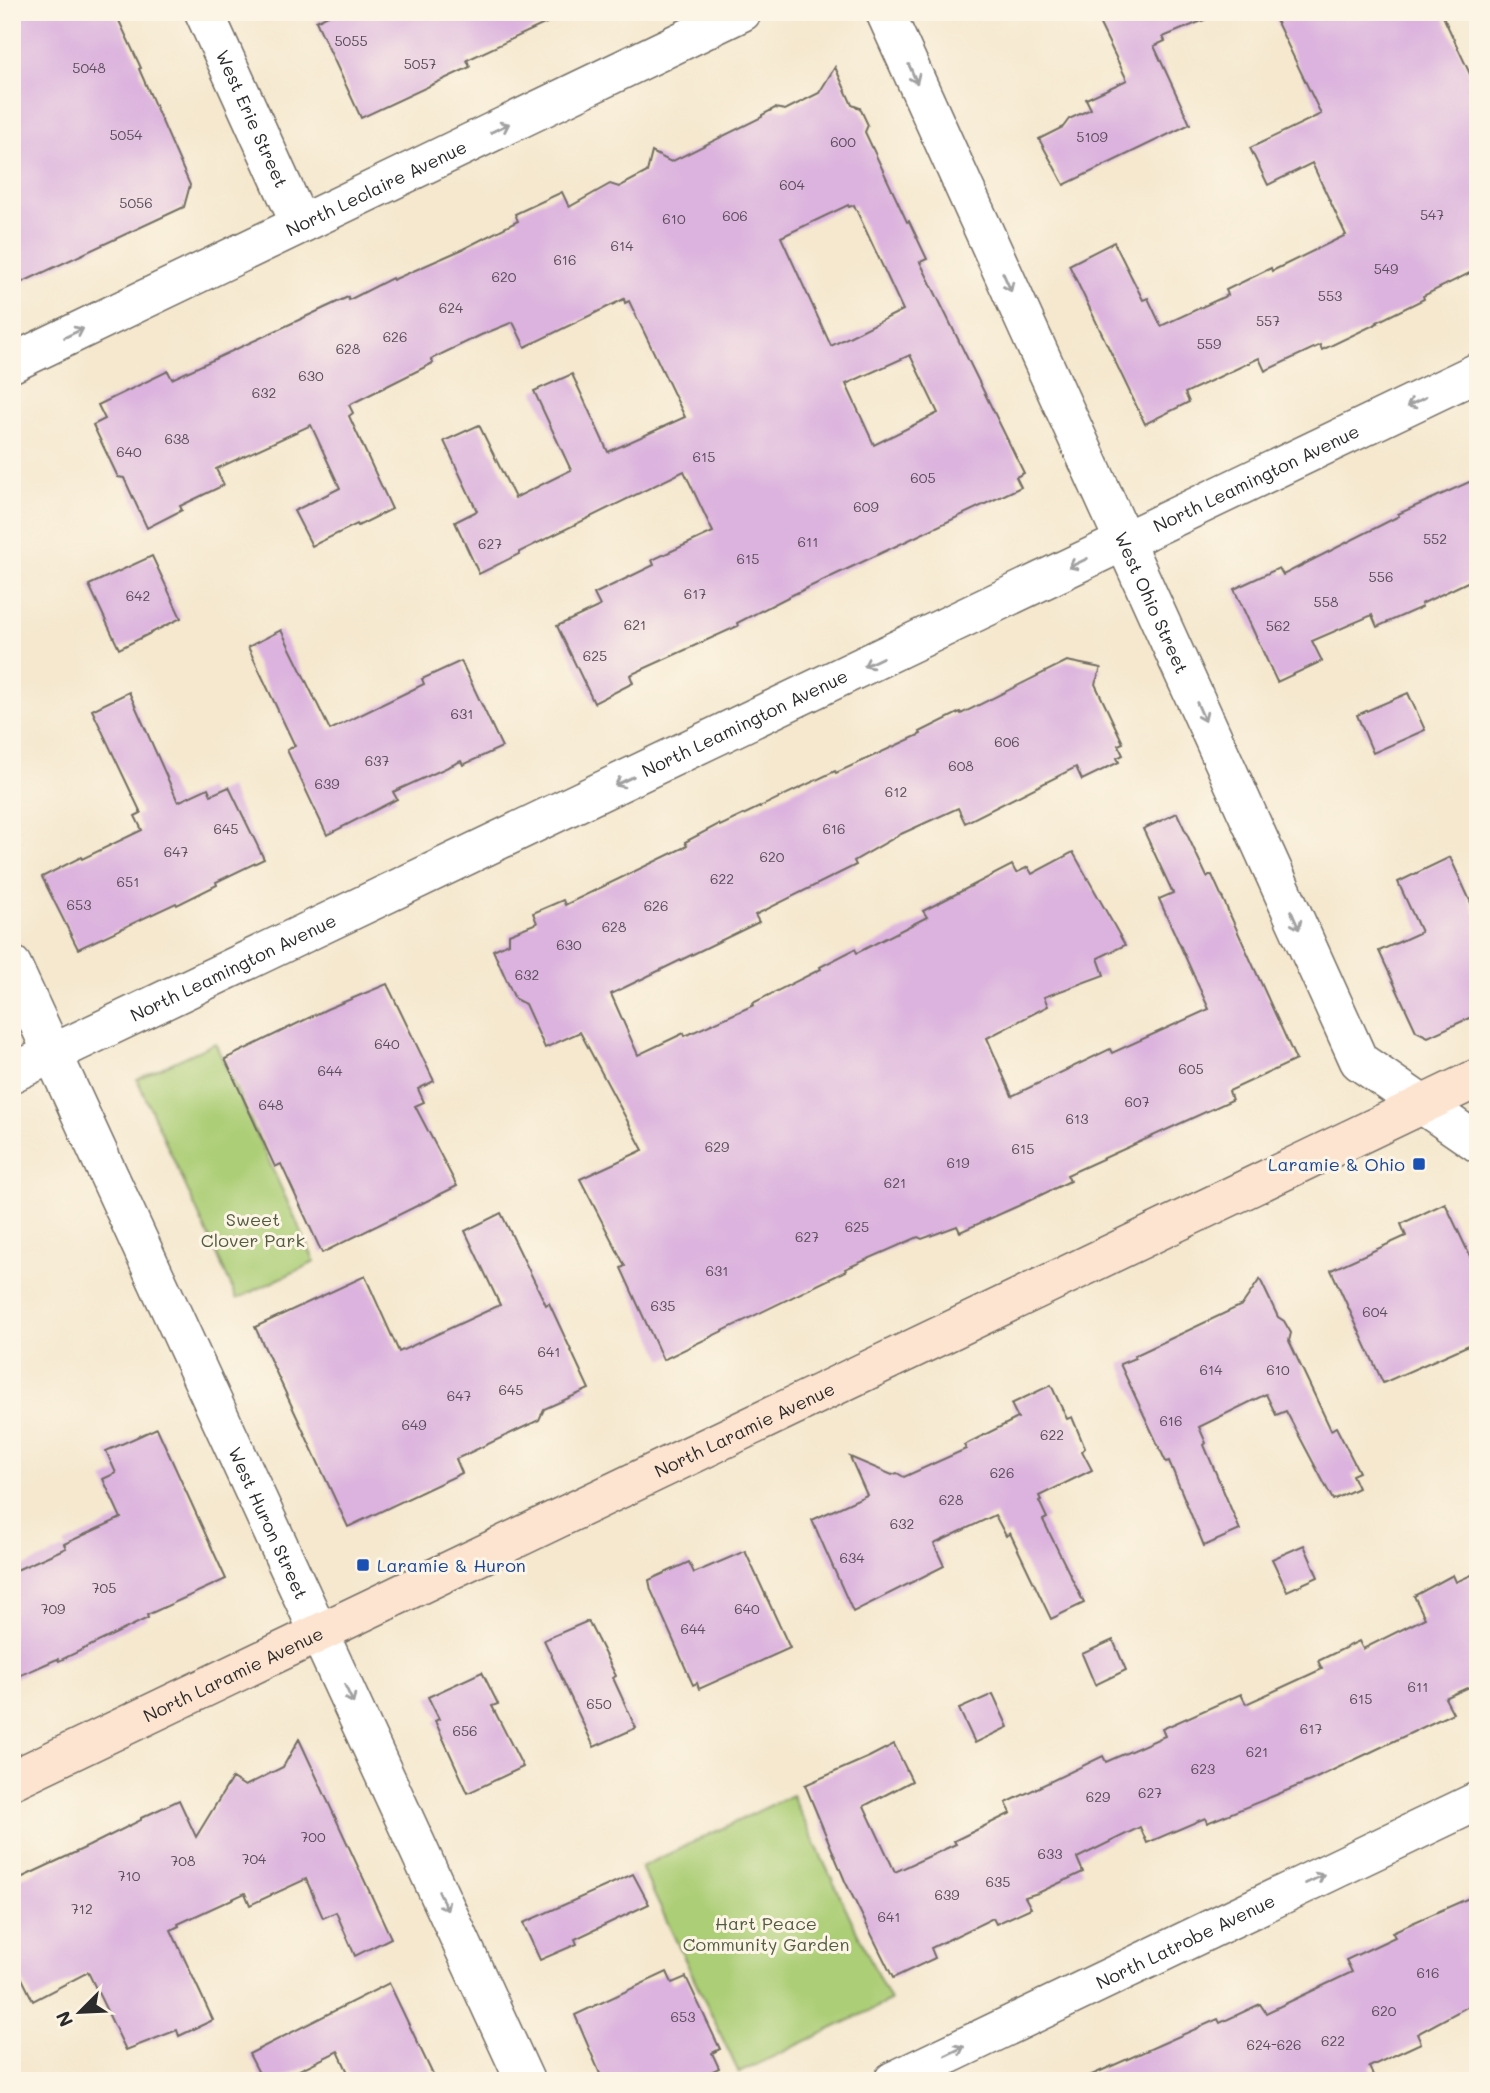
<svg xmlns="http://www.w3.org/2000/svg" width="1490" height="2093" viewBox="0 0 1490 2093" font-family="Mali,sans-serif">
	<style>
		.green { fill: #acce76; stroke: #6c7c50; stroke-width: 2 }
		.building { fill: #dcb3de; fill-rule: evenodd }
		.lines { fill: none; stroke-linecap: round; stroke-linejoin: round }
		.street-casing { stroke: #726d64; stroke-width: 41 }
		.secondary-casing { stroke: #726d64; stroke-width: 41 }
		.street { stroke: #fff; stroke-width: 38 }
		.secondary { stroke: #fde4d0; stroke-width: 38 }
		.oneway { stroke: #a0a0a0 }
		.transit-dot { fill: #1a4fb4; stroke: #fcf5e5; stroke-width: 2.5 }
		.labels { text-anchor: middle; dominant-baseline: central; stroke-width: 6; stroke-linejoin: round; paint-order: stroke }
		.number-label { font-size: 14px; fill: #574d58 }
		.street-label { font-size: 18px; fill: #2b2b2b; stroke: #fcf5e5 }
		.transit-label { font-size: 18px; fill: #164399; stroke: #fcf5e5; text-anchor: end }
		.park-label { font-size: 18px; fill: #525c42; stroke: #fcf5e5 }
	</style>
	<rect width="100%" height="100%" fill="#fcf5e5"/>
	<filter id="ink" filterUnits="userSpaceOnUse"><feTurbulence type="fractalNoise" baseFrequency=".0143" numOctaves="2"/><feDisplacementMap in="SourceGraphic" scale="14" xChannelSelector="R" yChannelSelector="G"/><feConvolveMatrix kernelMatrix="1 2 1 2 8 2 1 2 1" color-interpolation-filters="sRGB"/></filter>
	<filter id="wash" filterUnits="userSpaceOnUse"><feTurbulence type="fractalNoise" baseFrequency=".00686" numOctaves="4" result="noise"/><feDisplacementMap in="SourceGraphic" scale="28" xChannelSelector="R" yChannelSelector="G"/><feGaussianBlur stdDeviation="1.57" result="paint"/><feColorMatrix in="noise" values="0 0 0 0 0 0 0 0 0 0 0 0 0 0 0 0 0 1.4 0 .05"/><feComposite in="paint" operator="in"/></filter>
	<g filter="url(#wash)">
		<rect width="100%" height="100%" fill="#f5e8cf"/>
		<g class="green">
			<path d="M 215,1043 L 315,1262 L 237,1299 L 137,1079 Z"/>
			<path d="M 792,1795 L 890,2001 L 739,2073 L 641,1867 Z"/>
		</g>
		<g id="blocks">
			<g class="building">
				<path d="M 12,12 L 115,12 L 141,68 L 139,69 L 190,185 L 184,207 L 12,287 Z"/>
				<path d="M 334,12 L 570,12 L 467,60 L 470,67 L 361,118 L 316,21 Z"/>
				<path d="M 1094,12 L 1221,13 L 1163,37 L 1165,41 L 1154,46 L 1190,124 L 1064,185 L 1039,139 L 1063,127 L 1069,119 L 1091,109 L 1086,99 L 1127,80 Z"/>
				<path d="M 1272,12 L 1441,12 L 1478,91 L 1478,269 L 1423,296 L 1424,299 L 1377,322 L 1378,323 L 1322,350 L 1320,345 L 1265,371 L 1259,358 L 1185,393 L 1189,402 L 1145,424 L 1069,265 L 1114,242 L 1143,300 L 1148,298 L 1161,326 L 1228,295 L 1226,290 L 1271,268 L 1272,271 L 1346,235 L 1312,163 L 1268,185 L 1250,148 L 1321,114 Z"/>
				<path d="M 835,67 L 852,105 L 860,108 L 868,125 L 865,132 L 907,222 L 909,221 L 927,259 L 920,262 L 1024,473 L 1016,477 L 1021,487 L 788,597 L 737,623 L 738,626 L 630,675 L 633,683 L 594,703 L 557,626 L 600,606 L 594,594 L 654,565 L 652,560 L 713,532 L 684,471 L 519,552 L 519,554 L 479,574 L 455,522 L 477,511 L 444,441 L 479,425 L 515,498 L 571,470 L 534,391 L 572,374 L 608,452 L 685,417 L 629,301 L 625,303 L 624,299 L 525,347 L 513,322 L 481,335 L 431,359 L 433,363 L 349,405 L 353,413 L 349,416 L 392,509 L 358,526 L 357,524 L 312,546 L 294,511 L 340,488 L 311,425 L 216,469 L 224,485 L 180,506 L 182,510 L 147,528 L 124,478 L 118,477 L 93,425 L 105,419 L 98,405 L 168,371 L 172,379 L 348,297 L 349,300 L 392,278 L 393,280 L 463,249 L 518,221 L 515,214 L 562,192 L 569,207 L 610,184 L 619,187 L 647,172 L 652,152 L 671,162 L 762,117 L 762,115 L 775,108 L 785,110 L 819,93 ZM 848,205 L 849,207 L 854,205 L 903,310 L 831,346 L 781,237 ZM 910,355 L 938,413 L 874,445 L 846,384 Z"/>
				<path d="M 1478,478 L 1478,577 L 1421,604 L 1422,607 L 1377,627 L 1372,615 L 1312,641 L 1322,661 L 1277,682 L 1234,589 L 1279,568 L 1283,575 L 1399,516 L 1398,514 Z"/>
				<path d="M 152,556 L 181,618 L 119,649 L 89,585 Z"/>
				<path d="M 281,630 L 330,730 L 424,684 L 422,679 L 461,661 L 502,747 L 463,765 L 461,761 L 393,792 L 397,799 L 327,835 L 287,750 L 295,746 L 248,647 Z"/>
				<path d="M 1067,661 L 1101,668 L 1095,684 L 1123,743 L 1118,745 L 1123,755 L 1117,758 L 1119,762 L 1082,780 L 1076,767 L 965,823 L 958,808 L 901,834 L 854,861 L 856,865 L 755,915 L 759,922 L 611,994 L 638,1055 L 684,1033 L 685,1036 L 754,1005 L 753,1003 L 821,969 L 820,967 L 855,949 L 857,953 L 927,917 L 923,911 L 1012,865 L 1016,873 L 1028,867 L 1032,874 L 1073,852 L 1125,945 L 1098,958 L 1104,975 L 1044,997 L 1048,1006 L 987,1038 L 1012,1096 L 1110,1049 L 1112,1053 L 1209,1009 L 1159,899 L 1173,893 L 1143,829 L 1177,813 L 1207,877 L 1212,875 L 1296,1060 L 1229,1091 L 1232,1100 L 1067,1175 L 1070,1181 L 1018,1206 L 960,1232 L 957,1226 L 922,1239 L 918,1237 L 845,1269 L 846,1271 L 663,1360 L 621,1268 L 625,1266 L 580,1179 L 643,1150 L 580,1032 L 545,1048 L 525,1004 L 515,999 L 493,950 L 509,943 L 509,934 L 537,923 L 533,913 L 563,900 L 565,905 L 687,846 L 685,842 L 719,824 L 720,826 L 835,771 L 836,773 L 921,734 L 920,732 L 960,712 L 961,714 Z"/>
				<path d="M 129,692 L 178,802 L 208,788 L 211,795 L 229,787 L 264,859 L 216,882 L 217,885 L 177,905 L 176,903 L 78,949 L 42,877 L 81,857 L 82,859 L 142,830 L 135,816 L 141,813 L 92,710 Z"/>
				<path d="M 1408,693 L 1425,730 L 1373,753 L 1357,715 Z"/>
				<path d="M 1450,857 L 1478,918 L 1478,1014 L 1428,1037 L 1416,1031 L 1379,951 L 1421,932 L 1398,882 Z"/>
				<path d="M 387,984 L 434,1081 L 418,1089 L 424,1102 L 415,1106 L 457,1186 L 322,1253 L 281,1164 L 275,1167 L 225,1059 L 327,1009 Z"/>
				<path d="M 1445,1203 L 1478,1273 L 1478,1341 L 1383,1383 L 1331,1270 L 1406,1236 L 1401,1224 Z"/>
				<path d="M 501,1213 L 546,1305 L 549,1303 L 589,1389 L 544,1409 L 539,1420 L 456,1459 L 462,1473 L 348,1527 L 255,1327 L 365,1276 L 399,1352 L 500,1305 L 465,1231 Z"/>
				<path d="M 1260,1279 L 1278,1317 L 1284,1321 L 1291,1333 L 1289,1341 L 1331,1430 L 1336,1427 L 1359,1472 L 1352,1475 L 1358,1488 L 1333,1500 L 1286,1411 L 1276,1415 L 1266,1394 L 1199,1427 L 1206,1443 L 1204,1445 L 1240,1530 L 1204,1546 L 1169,1461 L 1166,1462 L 1120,1364 L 1135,1358 L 1134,1356 L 1242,1305 Z"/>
				<path d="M 1051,1385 L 1067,1419 L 1072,1417 L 1085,1448 L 1082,1451 L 1092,1470 L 1039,1496 L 1041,1500 L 1039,1501 L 1047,1518 L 1043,1520 L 1084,1603 L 1051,1619 L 1010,1533 L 1006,1536 L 995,1515 L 934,1544 L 944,1566 L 853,1612 L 812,1520 L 867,1495 L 850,1457 L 892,1475 L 897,1473 L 904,1477 L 966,1449 L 964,1445 L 1018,1418 L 1011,1404 Z"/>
				<path d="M 157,1428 L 226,1579 L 147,1615 L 148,1618 L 59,1661 L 58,1659 L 55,1660 L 12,1679 L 12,1572 L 66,1548 L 64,1544 L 121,1518 L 103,1479 L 116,1473 L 106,1451 Z"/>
				<path d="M 1304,1545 L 1318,1577 L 1287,1591 L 1272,1559 Z"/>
				<path d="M 745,1551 L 790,1648 L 699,1689 L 697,1683 L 693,1685 L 651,1590 L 649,1580 L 689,1562 L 694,1573 Z"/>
				<path d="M 1478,1572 L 1478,1683 L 1445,1698 L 1453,1713 L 1310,1781 L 1207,1823 L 1205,1818 L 1147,1843 L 1140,1827 L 1077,1858 L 1083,1872 L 1038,1893 L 1025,1897 L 1031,1908 L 996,1924 L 993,1918 L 931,1948 L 935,1958 L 893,1978 L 845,1881 L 805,1785 L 869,1757 L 894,1744 L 912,1781 L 864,1806 L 895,1872 L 956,1844 L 954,1841 L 1011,1813 L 1006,1803 L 1103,1756 L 1106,1762 L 1165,1736 L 1162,1729 L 1241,1694 L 1246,1704 L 1322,1669 L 1318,1661 L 1359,1641 L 1363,1649 L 1425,1618 L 1414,1596 L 1453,1575 L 1456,1582 Z"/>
				<path d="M 588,1621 L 616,1676 L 613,1678 L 636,1728 L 594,1747 L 544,1640 Z"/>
				<path d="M 1113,1640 L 1126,1670 L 1095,1685 L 1082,1654 Z"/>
				<path d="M 482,1672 L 498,1704 L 492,1706 L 523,1767 L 468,1793 L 435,1721 L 439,1719 L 428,1697 Z"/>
				<path d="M 993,1694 L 1008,1727 L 975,1743 L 959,1709 Z"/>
				<path d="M 299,1739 L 391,1938 L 355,1956 L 336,1912 L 323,1918 L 306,1879 L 250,1905 L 245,1893 L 178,1924 L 179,1926 L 171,1930 L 213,2020 L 179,2036 L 177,2030 L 126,2050 L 88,1972 L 33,2001 L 12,1958 L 12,1882 L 89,1846 L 141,1820 L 141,1818 L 179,1800 L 196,1837 L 232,1778 L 245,1786 L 283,1767 Z"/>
				<path d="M 633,1874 L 649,1904 L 575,1939 L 577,1944 L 540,1960 L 523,1923 Z"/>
				<path d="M 1478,1894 L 1478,2001 L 1417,2034 L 1421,2043 L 1369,2067 L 1376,2081 L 1078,2081 L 1218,2019 L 1220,2023 L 1260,2004 L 1266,2013 L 1352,1972 L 1346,1960 L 1395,1937 L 1392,1932 Z"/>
				<path d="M 667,1972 L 672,1983 L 686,1977 L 720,2049 L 712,2053 L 719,2068 L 692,2081 L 603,2081 L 575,2015 Z"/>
				<path d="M 389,1983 L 436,2081 L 352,2081 L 338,2051 L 277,2081 L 263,2081 L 249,2054 Z"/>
			</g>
		</g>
	</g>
	<g filter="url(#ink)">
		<use href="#blocks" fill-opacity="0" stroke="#726d64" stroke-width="2"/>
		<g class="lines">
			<g class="street-casing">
				<g id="street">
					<path id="s1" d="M 204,12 L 300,224"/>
					<path id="s2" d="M 885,12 L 1359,1061 L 1478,1143"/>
					<path id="s3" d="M 12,363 L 742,12"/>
					<path id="s4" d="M 12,965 L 525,2081"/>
					<path id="s5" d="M 12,1073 L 1478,372"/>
					<path id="s6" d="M 893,2081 L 1478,1801"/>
				</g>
			</g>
			<g class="secondary-casing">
				<g id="secondary">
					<path id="s7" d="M 12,1780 L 1478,1078"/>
				</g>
			</g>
			<use href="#street" class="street"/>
			<use href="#secondary" class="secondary"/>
		</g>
		<defs><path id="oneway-shaft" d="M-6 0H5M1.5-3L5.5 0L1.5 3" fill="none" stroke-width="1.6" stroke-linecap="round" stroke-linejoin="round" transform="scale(1.75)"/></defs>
		<g class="oneway">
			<use href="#oneway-shaft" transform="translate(913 74) rotate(66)"/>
			<use href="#oneway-shaft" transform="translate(500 128) rotate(-26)"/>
			<use href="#oneway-shaft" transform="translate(1007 282) rotate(66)"/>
			<use href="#oneway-shaft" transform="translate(74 333) rotate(-26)"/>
			<use href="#oneway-shaft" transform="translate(1416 402) rotate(154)"/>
			<use href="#oneway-shaft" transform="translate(1078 563) rotate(154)"/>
			<use href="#oneway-shaft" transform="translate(873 662) rotate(154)"/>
			<use href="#oneway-shaft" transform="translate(1201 712) rotate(66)"/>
			<use href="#oneway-shaft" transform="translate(624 781) rotate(154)"/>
			<use href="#oneway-shaft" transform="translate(1295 920) rotate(66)"/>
			<use href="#oneway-shaft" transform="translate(349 1694) rotate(65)"/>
			<use href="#oneway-shaft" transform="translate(1315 1879) rotate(-26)"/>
			<use href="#oneway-shaft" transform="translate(443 1901) rotate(65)"/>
			<use href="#oneway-shaft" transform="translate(955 2051) rotate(-26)"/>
		</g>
	</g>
	<g class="transit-dot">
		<rect x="1412" y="1157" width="14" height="14" rx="3.5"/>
		<rect x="356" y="1558" width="14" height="14" rx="3.5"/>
	</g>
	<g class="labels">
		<g class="number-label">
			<text x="351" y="40">5055</text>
			<text x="420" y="63">5057</text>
			<text x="89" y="67">5048</text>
			<text x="126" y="134">5054</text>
			<text x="1092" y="136">5109</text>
			<text x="843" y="141">600</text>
			<text x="792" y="184">604</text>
			<text x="136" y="202">5056</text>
			<text x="1432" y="214">547</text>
			<text x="735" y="215">606</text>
			<text x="674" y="218">610</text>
			<text x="622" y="245">614</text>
			<text x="565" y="259">616</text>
			<text x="1386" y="268">549</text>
			<text x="504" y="276">620</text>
			<text x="1330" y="295">553</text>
			<text x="451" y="307">624</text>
			<text x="1268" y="320">557</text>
			<text x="395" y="336">626</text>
			<text x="1209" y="343">559</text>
			<text x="348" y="348">628</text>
			<text x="311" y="375">630</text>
			<text x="264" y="392">632</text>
			<text x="177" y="438">638</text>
			<text x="129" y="451">640</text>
			<text x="704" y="456">615</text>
			<text x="923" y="477">605</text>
			<text x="866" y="506">609</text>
			<text x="1435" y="538">552</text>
			<text x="808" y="541">611</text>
			<text x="490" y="543">627</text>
			<text x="748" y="558">615</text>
			<text x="1381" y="576">556</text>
			<text x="695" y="593">617</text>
			<text x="138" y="595">642</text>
			<text x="1326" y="601">558</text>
			<text x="635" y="624">621</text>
			<text x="1278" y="625">562</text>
			<text x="595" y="655">625</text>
			<text x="462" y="713">631</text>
			<text x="1007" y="741">606</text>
			<text x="377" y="760">637</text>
			<text x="961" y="765">608</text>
			<text x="327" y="783">639</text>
			<text x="896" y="791">612</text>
			<text x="226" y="828">645</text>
			<text x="834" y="828">616</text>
			<text x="176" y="851">647</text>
			<text x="772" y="856">620</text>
			<text x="722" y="878">622</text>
			<text x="128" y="881">651</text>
			<text x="79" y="904">653</text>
			<text x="656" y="905">626</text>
			<text x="614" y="926">628</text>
			<text x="569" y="944">630</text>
			<text x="527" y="974">632</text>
			<text x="387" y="1043">640</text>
			<text x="1191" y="1068">605</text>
			<text x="330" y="1070">644</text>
			<text x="1137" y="1101">607</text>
			<text x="271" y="1104">648</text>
			<text x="1077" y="1118">613</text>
			<text x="717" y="1146">629</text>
			<text x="1023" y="1148">615</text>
			<text x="958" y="1162">619</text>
			<text x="895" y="1182">621</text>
			<text x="857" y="1226">625</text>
			<text x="807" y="1236">627</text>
			<text x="717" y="1270">631</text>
			<text x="663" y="1305">635</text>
			<text x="1375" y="1311">604</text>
			<text x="549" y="1351">641</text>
			<text x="1211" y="1369">614</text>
			<text x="1278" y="1369">610</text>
			<text x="511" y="1389">645</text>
			<text x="459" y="1395">647</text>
			<text x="1171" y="1420">616</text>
			<text x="414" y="1424">649</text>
			<text x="1052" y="1434">622</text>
			<text x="1002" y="1472">626</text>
			<text x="951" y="1499">628</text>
			<text x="902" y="1523">632</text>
			<text x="852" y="1557">634</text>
			<text x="104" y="1587">705</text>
			<text x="53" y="1608">709</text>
			<text x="747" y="1608">640</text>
			<text x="693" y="1628">644</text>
			<text x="1418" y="1686">611</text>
			<text x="1361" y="1698">615</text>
			<text x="599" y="1703">650</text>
			<text x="1311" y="1728">617</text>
			<text x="465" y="1730">656</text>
			<text x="1257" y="1751">621</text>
			<text x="1203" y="1768">623</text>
			<text x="1150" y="1792">627</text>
			<text x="1098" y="1796">629</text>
			<text x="313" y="1836">700</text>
			<text x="1050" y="1853">633</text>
			<text x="254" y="1858">704</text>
			<text x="183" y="1860">708</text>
			<text x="129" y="1875">710</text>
			<text x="998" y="1881">635</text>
			<text x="947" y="1894">639</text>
			<text x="82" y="1908">712</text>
			<text x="889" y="1916">641</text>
			<text x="1428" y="1972">616</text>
			<text x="1384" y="2010">620</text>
			<text x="683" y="2016">653</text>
			<text x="1333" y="2040">622</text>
			<text x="1274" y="2044">624-626</text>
		</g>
		<g class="street-label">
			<text stroke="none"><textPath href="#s1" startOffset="117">West Erie Street</textPath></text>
			<text stroke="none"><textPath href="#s3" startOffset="404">North Leclaire Avenue</textPath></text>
			<text stroke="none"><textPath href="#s5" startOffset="1379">North Leamington Avenue</textPath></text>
			<text stroke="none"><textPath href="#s2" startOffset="648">West Ohio Street</textPath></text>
			<text stroke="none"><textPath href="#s5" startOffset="812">North Leamington Avenue</textPath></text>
			<text stroke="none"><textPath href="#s5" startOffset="245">North Leamington Avenue</textPath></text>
			<text stroke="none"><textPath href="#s7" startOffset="812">North Laramie Avenue</textPath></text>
			<text stroke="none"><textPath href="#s4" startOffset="614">West Huron Street</textPath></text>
			<text stroke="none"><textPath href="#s7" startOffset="245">North Laramie Avenue</textPath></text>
			<text stroke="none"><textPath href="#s6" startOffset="324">North Latrobe Avenue</textPath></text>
		</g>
		<g class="transit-label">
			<text x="1405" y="1164">Laramie &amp; Ohio</text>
			<text x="377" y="1565" text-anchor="start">Laramie &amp; Huron</text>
		</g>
		<g class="park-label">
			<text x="253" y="1219">Sweet<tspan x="253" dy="21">Clover Park</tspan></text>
			<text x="766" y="1923">Hart Peace<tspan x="766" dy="21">Community Garden</tspan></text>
		</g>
	</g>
	<rect width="1490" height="2093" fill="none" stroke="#fcf5e5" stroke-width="42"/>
	<g transform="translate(80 2012) rotate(246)" stroke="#fcf5e5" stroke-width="5" paint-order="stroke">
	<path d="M0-5L12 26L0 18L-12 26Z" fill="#2b2b2b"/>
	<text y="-10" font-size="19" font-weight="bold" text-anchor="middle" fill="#2b2b2b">N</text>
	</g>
</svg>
